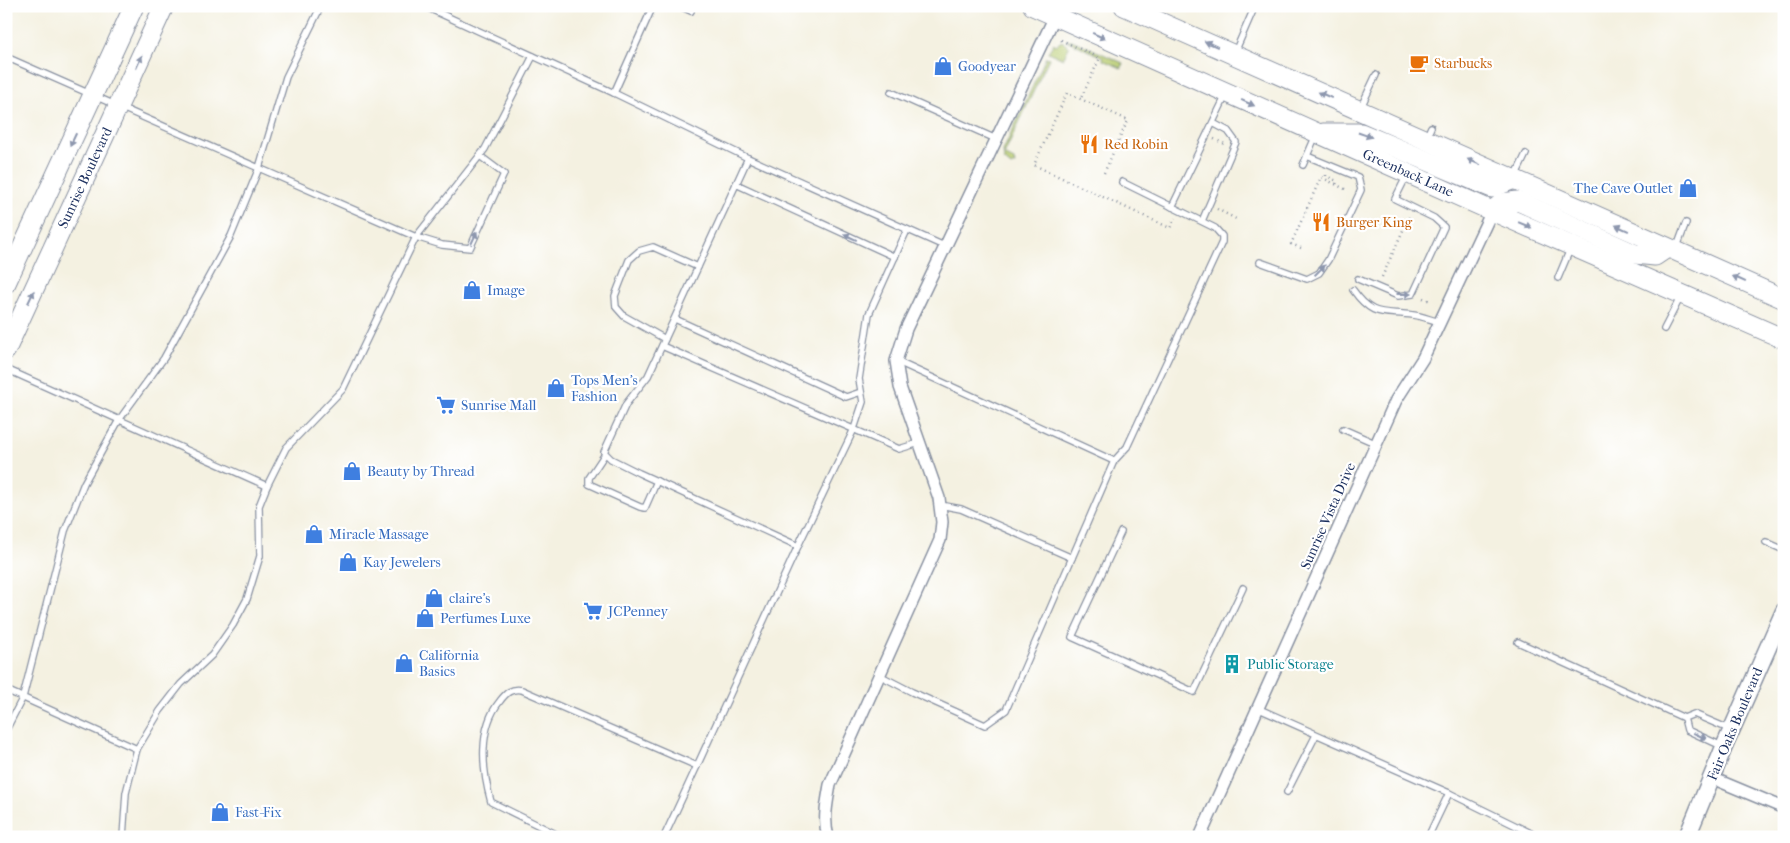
<svg xmlns="http://www.w3.org/2000/svg" width="1790" height="843" viewBox="0 0 1790 843" font-family="'IM FELL French Canon',serif">
	<style>
		.grass { fill: url(#grass-tufts); stroke: #697d66 }
		.lines { fill: none; stroke-linecap: round; stroke-linejoin: round }
		.stream { stroke: #5aa2d1; stroke-width: 4.5 }
		.service-casing { stroke: #8890a0; stroke-width: 8 }
		.minor-casing { stroke: #8890a0; stroke-width: 14 }
		.secondary-casing { stroke: #8890a0; stroke-width: 19 }
		.primary-casing { stroke: #8890a0; stroke-width: 21 }
		.path { stroke: #8890a0; stroke-width: 2.5; stroke-dasharray: 1 4; stroke-linecap: butt }
		.service { stroke: #fff; stroke-width: 5.5 }
		.minor { stroke: #fff; stroke-width: 11 }
		.secondary { stroke: #fff; stroke-width: 16 }
		.primary { stroke: #fff; stroke-width: 19 }
		.oneway { fill: #8d97ae }
		.labels { text-anchor: middle; dominant-baseline: central; stroke-width: 4.5; stroke-linejoin: round; paint-order: stroke }
		.food-label { font-size: 14px; fill: #c56008; stroke: #fff; text-anchor: start }
		.shop-label { font-size: 14px; fill: #366cbe; stroke: #fff; text-anchor: start }
		.street-label { font-size: 14px; fill: #1b2f5e; stroke: #fff }
		.culture-label { font-size: 14px; fill: #0d838f; stroke: #fff; text-anchor: start }
	</style>
	<defs>
		<pattern id="grass-tufts" width="24" height="20" patternUnits="userSpaceOnUse" patternTransform="scale(1.25)"><rect width="24" height="20" fill="#b7cb6e"/><path d="M3 7l-1-3M5 7V3M7 7l1-3M15 17l-1-3M17 17v-4M19 17l1-3" fill="none" stroke="#94a55e"/></pattern>
	</defs>
	<rect width="100%" height="100%" fill="#fff"/>
	<filter id="ink" filterUnits="userSpaceOnUse"><feTurbulence type="fractalNoise" baseFrequency=".02" numOctaves="2"/><feDisplacementMap in="SourceGraphic" scale="10" xChannelSelector="R" yChannelSelector="G"/><feConvolveMatrix kernelMatrix="1 2 1 2 8 2 1 2 1" color-interpolation-filters="sRGB"/></filter>
	<filter id="wash" filterUnits="userSpaceOnUse"><feTurbulence type="fractalNoise" baseFrequency=".0096" numOctaves="4" result="noise"/><feDisplacementMap in="SourceGraphic" scale="20" xChannelSelector="R" yChannelSelector="G"/><feGaussianBlur stdDeviation="1.12" result="paint"/><feColorMatrix in="noise" values="0 0 0 0 0 0 0 0 0 0 0 0 0 0 0 0 0 1.4 0 .05"/><feComposite in="paint" operator="in"/></filter>
	<g filter="url(#wash)">
		<rect width="100%" height="100%" fill="#f4f1e1"/>
		<g class="grass">
			<path d="M 1066,40 L 1072,40 L 1123,63 L 1121,68 L 1103,60 L 1103,57 Z"/>
			<path d="M 1062,41 L 1069,47 L 1063,59 L 1048,52 L 1054,43 L 1056,45 Z"/>
			<path d="M 1046,57 L 1049,58 L 1004,155 L 1014,160 L 1015,164 L 1011,166 L 1004,160 L 1003,151 Z"/>
		</g>
		<g class="lines">
			<path class="stream" d="M 1782,276 L 1784,265"/>
		</g>
	</g>
	<g filter="url(#ink)">
		<g class="lines">
			<g class="service-casing">
				<g id="service">
					<path d="M 424,6 L 614,93 L 748,158 L 944,246"/>
					<path d="M 680,6 L 691,11"/>
					<path d="M 1235,52 L 1255,6"/>
					<path d="M 6,57 L 416,237 L 442,245 L 470,248 L 504,174 L 480,156"/>
					<path d="M 891,92 L 996,139"/>
					<path d="M 614,93 L 653,6"/>
					<path d="M 1360,109 L 1376,75"/>
					<path d="M 1426,138 L 1431,127"/>
					<path d="M 1303,165 L 1316,135"/>
					<path d="M 1515,177 L 1526,154"/>
					<path d="M 736,184 L 895,257"/>
					<path d="M 1172,207 L 1226,95"/>
					<path d="M 1202,221 L 1236,142 L 1228,131 L 1213,123"/>
					<path d="M 1677,247 L 1686,223"/>
					<path d="M 1260,262 L 1307,279 L 1319,273 L 1328,260 L 1361,190 L 1358,177 L 1307,156"/>
					<path d="M 1558,278 L 1571,247"/>
					<path d="M 1358,279 L 1398,296 L 1413,294 L 1414,292 L 1444,227 L 1434,218 L 1395,199 L 1407,175"/>
					<path d="M 1353,290 C 1373,318 1382,311 1413,315 C 1422,316 1431,320 1440,322"/>
					<path d="M 675,319 L 846,397 L 861,392"/>
					<path d="M 1664,329 L 1681,296"/>
					<path d="M 665,339 L 624,316 L 616,307 L 615,296 L 629,260 L 639,251 L 653,247 L 698,267"/>
					<path d="M 662,346 L 899,449 L 919,443"/>
					<path d="M 896,361 L 1114,461"/>
					<path d="M 6,369 L 267,486"/>
					<path d="M 1343,429 L 1377,444"/>
					<path d="M 605,454 L 589,478 L 589,484 L 640,507 L 645,508 L 657,481"/>
					<path d="M 940,505 L 961,509 L 1072,558"/>
					<path d="M 1121,532 L 1072,637 L 1194,692 L 1243,588"/>
					<path d="M 1766,542 L 1784,550"/>
					<path d="M 798,546 L 854,429 L 863,402 L 859,379 L 869,314 L 907,230"/>
					<path d="M 1518,642 L 1684,718 L 1694,714 L 1729,729"/>
					<path d="M 879,675 L 912,692 L 985,725 L 1006,710 L 1114,461 L 1127,447 L 1222,242 L 1222,236 L 1215,228 L 1122,182"/>
					<path d="M 6,690 L 137,749"/>
					<path d="M 1257,708 L 1449,793 L 1539,837"/>
					<path d="M 1684,718 L 1687,730 L 1724,747"/>
					<path d="M 6,730 L 23,697 L 65,531 L 84,483 L 119,420 L 164,358 L 231,236 L 259,168 L 286,77 L 321,6"/>
					<path d="M 1287,792 L 1316,735"/>
					<path d="M 123,837 L 126,793 L 137,749 L 160,711 L 181,684 L 212,655 L 233,625 L 247,599 L 260,556 L 259,506 L 267,486 L 286,448 L 343,389 L 416,237 L 485,149 L 533,56"/>
					<path d="M 562,837 L 491,802 C 482,770 478,728 500,701 C 506,693 511,688 522,690 L 697,766 L 798,546 L 639,473 L 611,459 L 604,452 L 626,404 L 648,376 L 748,158"/>
					<path d="M 664,837 L 697,766"/>
					<path d="M 1428,837 L 1449,793"/>
				</g>
			</g>
			<g class="minor-casing">
				<g id="minor">
					<path d="M 1712,778 L 1784,808"/>
					<path d="M 828,837 C 823,820 827,802 830,785 L 940,540 L 942,522 L 939,498 L 900,387 L 896,361 L 906,329 L 1055,16"/>
					<path d="M 1200,837 L 1396,400 L 1423,358 L 1492,211"/>
				</g>
			</g>
			<g class="secondary-casing">
				<path id="secondary" d="M 1687,837 L 1724,747 L 1784,611"/>
			</g>
			<g class="primary-casing">
				<g id="primary">
					<path d="M 1033,6 L 1492,211 L 1784,339"/>
					<path d="M 1124,6 L 1784,299"/>
					<path d="M 1323,133 L 1361,133 L 1492,188 L 1514,179"/>
					<path d="M 1492,211 L 1502,203 L 1518,201 L 1635,254 L 1655,256 L 1667,248"/>
					<path d="M 6,283 L 134,6"/>
					<path d="M 6,350 L 164,6"/>
				</g>
			</g>
			<g class="path">
				<path d="M 1061,40 L 1100,58 L 1081,98"/>
				<path d="M 1214,139 L 1225,144"/>
				<path d="M 1104,173 L 1128,120 L 1067,93 L 1034,165 L 1170,228 L 1175,218"/>
				<path d="M 1326,175 L 1326,176 L 1337,181 L 1336,185"/>
				<path d="M 1217,209 L 1238,220"/>
				<path d="M 1301,248 L 1291,244 L 1321,177 L 1345,189"/>
				<path d="M 1382,277 L 1409,217"/>
				<path d="M 1423,298 L 1430,301"/>
			</g>
			<use href="#service" class="service"/>
			<use href="#minor" class="minor"/>
			<use href="#secondary" class="secondary"/>
			<use href="#primary" class="primary"/>
		</g>
		<defs><path id="oneway-solid" d="M-6-.8H1V-3.2L6.5 0L1 3.2V.8H-6Z" transform="scale(1.25)"/></defs>
		<g class="oneway">
			<use href="#oneway-solid" transform="translate(1099 36) rotate(24)"/>
			<use href="#oneway-solid" transform="translate(1211 44) rotate(-156)"/>
			<use href="#oneway-solid" transform="translate(139 62) rotate(-66)"/>
			<use href="#oneway-solid" transform="translate(1325 95) rotate(-156)"/>
			<use href="#oneway-solid" transform="translate(1248 103) rotate(24)"/>
			<use href="#oneway-solid" transform="translate(1365 135) rotate(19)"/>
			<use href="#oneway-solid" transform="translate(73 140) rotate(115)"/>
			<use href="#oneway-solid" transform="translate(1474 162) rotate(-156)"/>
			<use href="#oneway-solid" transform="translate(1525 225) rotate(23)"/>
			<use href="#oneway-solid" transform="translate(1622 228) rotate(-156)"/>
			<use href="#oneway-solid" transform="translate(850 237) rotate(-155)"/>
			<use href="#oneway-solid" transform="translate(474 238) rotate(-65)"/>
			<use href="#oneway-solid" transform="translate(1320 270) rotate(-44)"/>
			<use href="#oneway-solid" transform="translate(1739 279) rotate(-156)"/>
			<use href="#oneway-solid" transform="translate(1404 294)"/>
			<use href="#oneway-solid" transform="translate(31 297) rotate(-65)"/>
			<use href="#oneway-solid" transform="translate(1700 736) rotate(24)"/>
		</g>
	</g>
	<defs>
		<g id="cafe-bare" transform="scale(1.5)"><path d="M-5.5-4.5H6V0H3Q3 3.5 0 3.5H-2.5Q-5.5 3.5-5.5 0ZM3-3.2v2h1.7v-2ZM-6 4.5H4V6H-6Z" fill="#e8710a" stroke="#fff" stroke-width="2.5" paint-order="stroke"/></g>
		<g id="shop-bare" transform="scale(1.5)"><path d="M-5-2.5h2.3a2.7 3.5 0 0 1 5.4 0H5L5.5 6h-11ZM-1.5-2.5h3a1.5 2.3 0 0 0-3 0Z" fill="#3f7fe0" stroke="#fff" stroke-width="2.5" paint-order="stroke"/></g>
		<g id="restaurant-bare" transform="scale(1.5)"><path d="M-5-6h1v4h1v-4h1v4h1v-4h1v5L-1.5 .5V6h-2V.5L-5-1ZM5-6V6H3V1.5H1.5Q1.5-4 5-6Z" fill="#e8710a" stroke="#fff" stroke-width="2.5" paint-order="stroke"/></g>
		<g id="supermarket-bare" transform="scale(1.5)"><path d="M-6-5.5h2.5l.6 2H6L4.5 2H-2.5L-4.4-4H-6ZM-1.5 3.2a1.3 1.3 0 1 0 .1 0ZM3 3.2a1.3 1.3 0 1 0 .1 0Z" fill="#3f7fe0" stroke="#fff" stroke-width="2.5" paint-order="stroke"/></g>
		<g id="building-bare" transform="scale(1.5)"><path d="M-4-6H4V6H1V3H-1V6H-4ZM-2.5-4.3h1.7v1.8h-1.7ZM.8-4.3h1.7v1.8H.8ZM-2.5-1h1.7V.8h-1.7ZM.8-1h1.7V.8H.8Z" fill="#0f9aa8" stroke="#fff" stroke-width="2.5" paint-order="stroke"/></g>
	</defs>
	<g fill-rule="evenodd">
		<use href="#cafe-bare" x="1419" y="63"/>
		<use href="#shop-bare" x="943" y="66"/>
		<use href="#restaurant-bare" x="1089" y="144"/>
		<use href="#shop-bare" x="1688" y="188"/>
		<use href="#restaurant-bare" x="1321" y="222"/>
		<use href="#shop-bare" x="472" y="290"/>
		<use href="#shop-bare" x="556" y="388"/>
		<use href="#supermarket-bare" x="446" y="405"/>
		<use href="#shop-bare" x="352" y="471"/>
		<use href="#shop-bare" x="314" y="534"/>
		<use href="#shop-bare" x="348" y="562"/>
		<use href="#shop-bare" x="434" y="598"/>
		<use href="#supermarket-bare" x="593" y="611"/>
		<use href="#shop-bare" x="425" y="618"/>
		<use href="#shop-bare" x="404" y="663"/>
		<use href="#building-bare" x="1232" y="664"/>
		<use href="#shop-bare" x="220" y="812"/>
	</g>
	<g class="labels">
		<g class="food-label">
			<text x="1434" y="63">Starbucks</text>
			<text x="1104" y="144">Red Robin</text>
			<text x="1336" y="222">Burger King</text>
		</g>
		<g class="shop-label">
			<text x="958" y="66">Goodyear</text>
			<text x="1673" y="188" text-anchor="end">The Cave Outlet</text>
			<text x="487" y="290">Image</text>
			<text x="571" y="380">Tops Men's<tspan x="571" dy="16">Fashion</tspan></text>
			<text x="461" y="405">Sunrise Mall</text>
			<text x="367" y="471">Beauty by Thread</text>
			<text x="329" y="534">Miracle Massage</text>
			<text x="363" y="562">Kay Jewelers</text>
			<text x="449" y="598">claire's</text>
			<text x="608" y="611">JCPenney</text>
			<text x="440" y="618">Perfumes Luxe</text>
			<text x="419" y="655">California<tspan x="419" dy="16">Basics</tspan></text>
			<text x="235" y="812">Fast-Fix</text>
		</g>
		<g class="street-label">
			<text transform="translate(1408 173) rotate(24)">Greenback Lane</text>
			<text transform="translate(85 178) rotate(-65)">Sunrise Boulevard</text>
			<text transform="translate(1328 516) rotate(-66)">Sunrise Vista Drive</text>
			<text transform="translate(1735 724) rotate(-67)">Fair Oaks Boulevard</text>
		</g>
		<g class="culture-label">
			<text x="1247" y="664">Public Storage</text>
		</g>
	</g>
	<rect width="1790" height="843" fill="none" stroke="#fff" stroke-width="25"/>
</svg>
